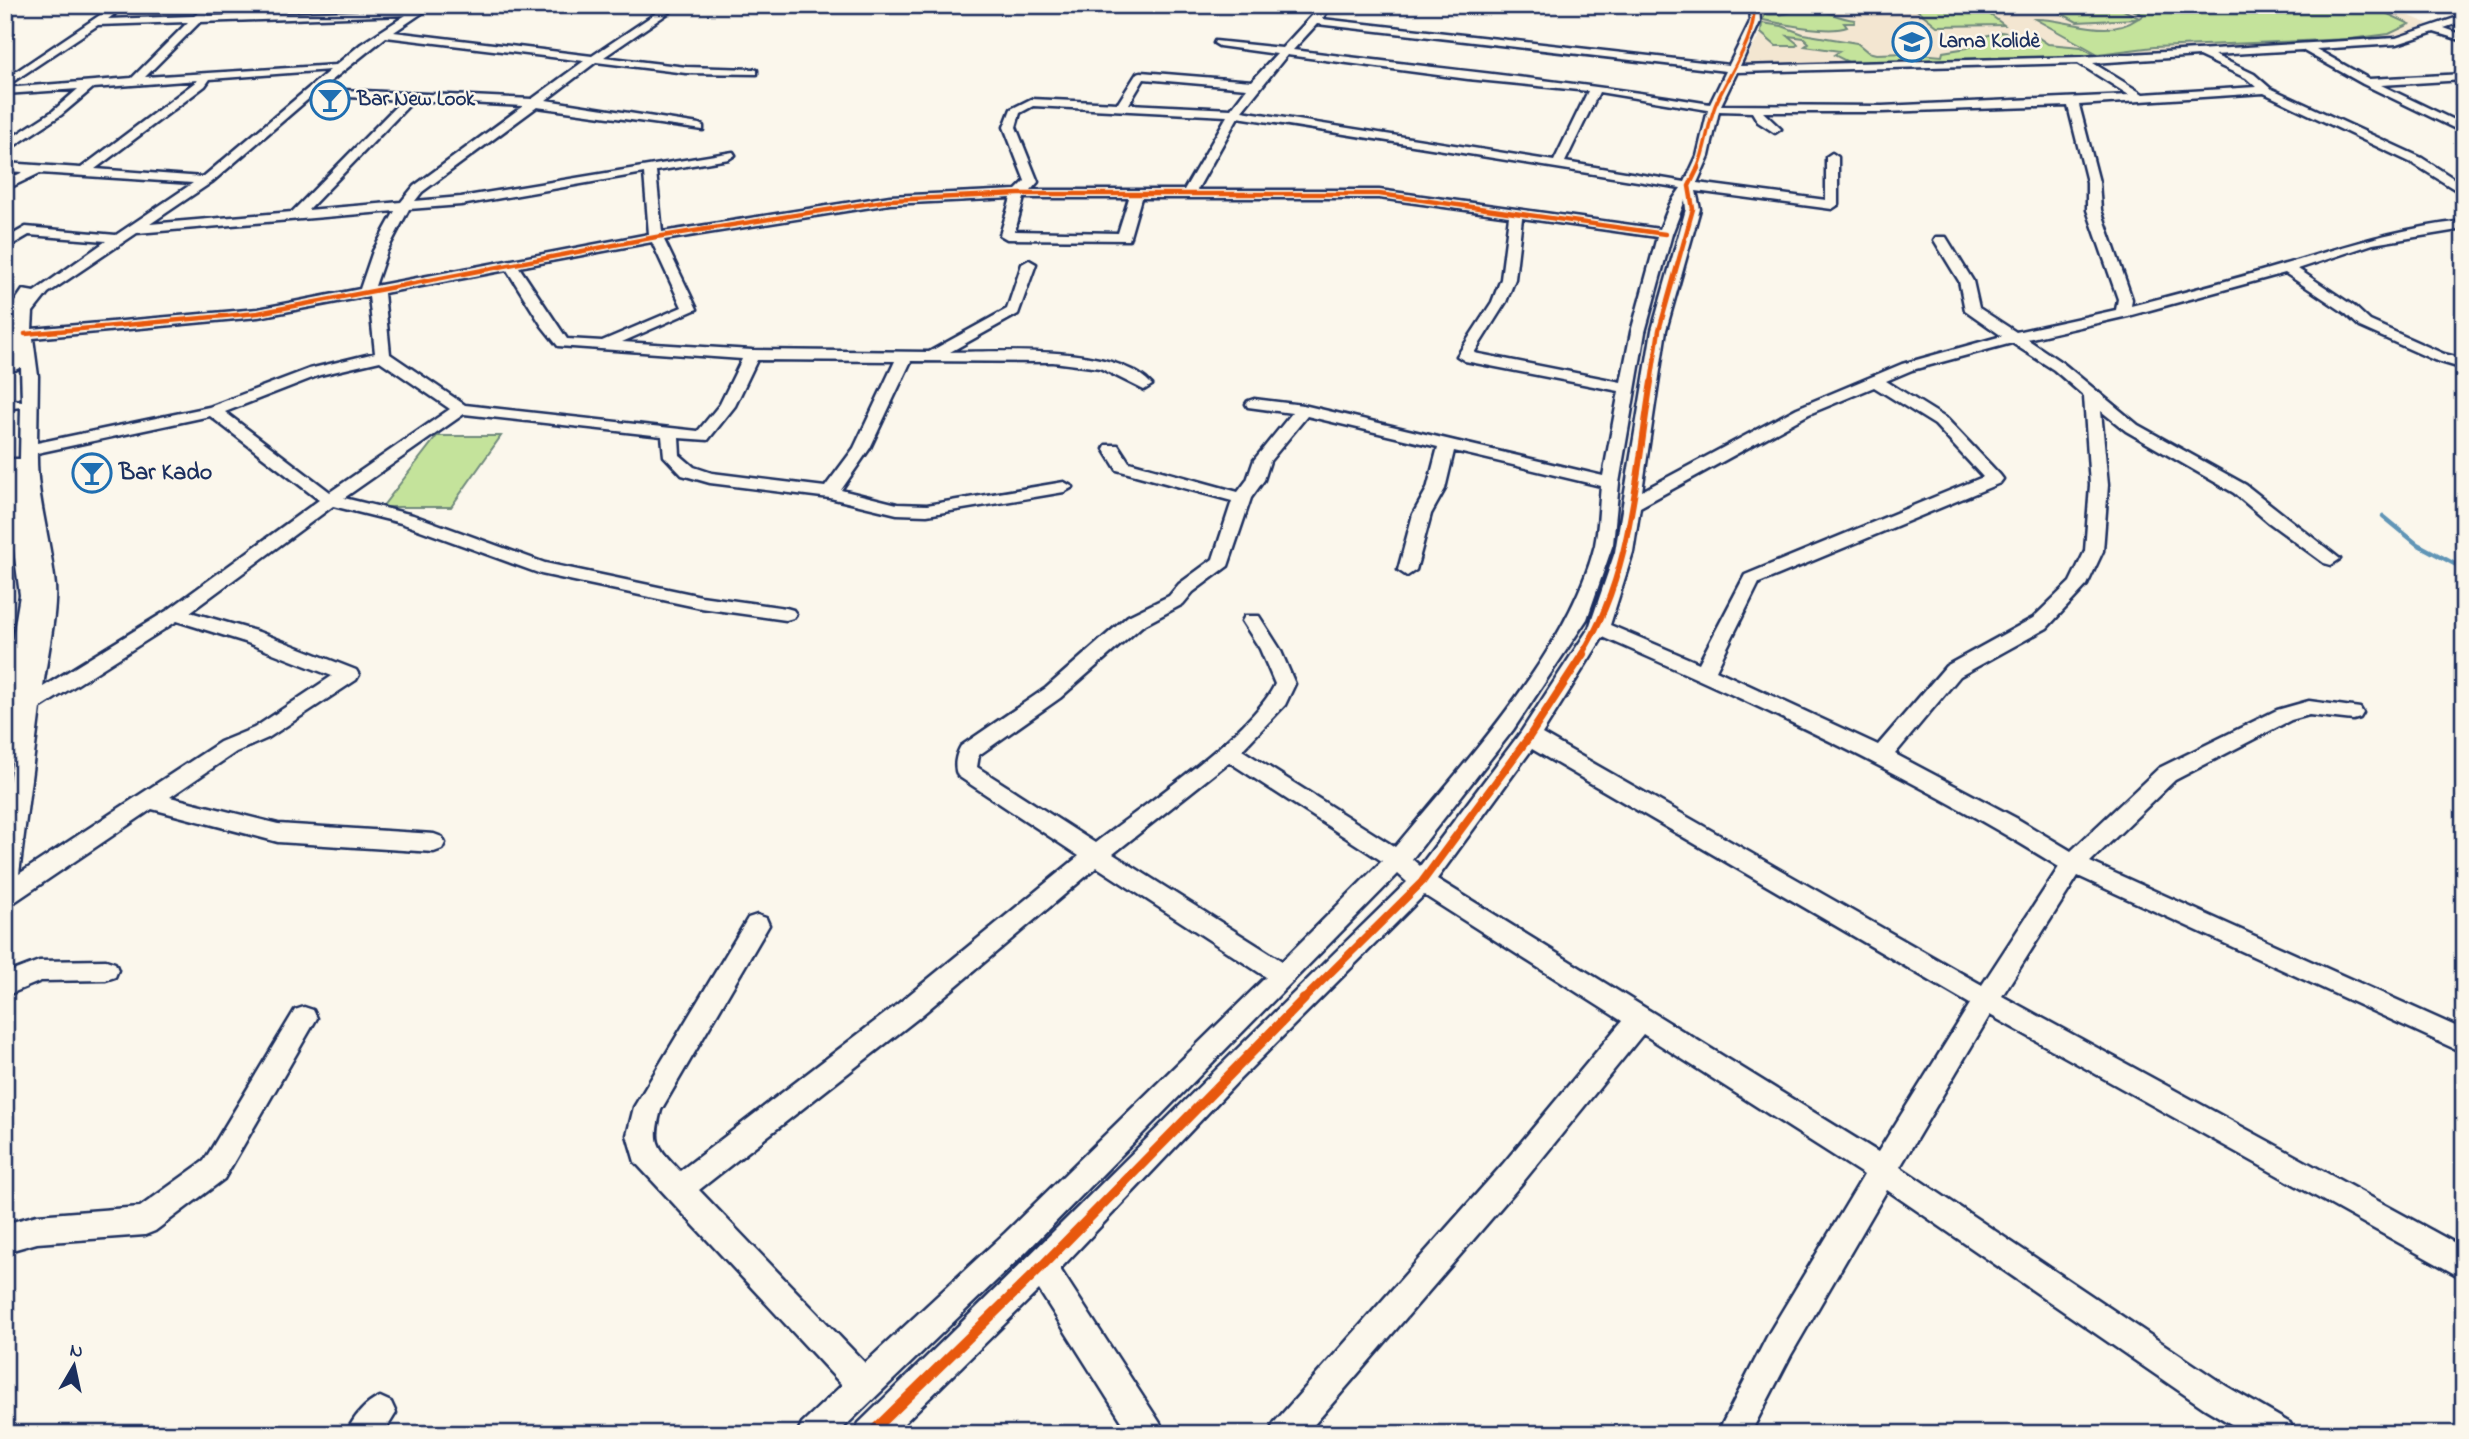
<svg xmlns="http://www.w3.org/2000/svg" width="2469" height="1439" viewBox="0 0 2469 1439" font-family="'Indie Flower',sans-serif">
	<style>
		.built { fill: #f3e6d1 }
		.green { fill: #c4e39b; stroke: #70897c; stroke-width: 2 }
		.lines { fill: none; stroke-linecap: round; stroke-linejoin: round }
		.stream { stroke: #6195b6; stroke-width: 4.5 }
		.street-casing { stroke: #1b2f5e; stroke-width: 5 }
		.street { fill: #fbf7ec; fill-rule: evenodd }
		.cycleway-far4-casing { stroke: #fbf7ec; stroke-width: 6 }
		.cycleway-far3-casing { stroke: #fbf7ec; stroke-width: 7 }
		.cycleway-far2-casing { stroke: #fbf7ec; stroke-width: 10 }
		.cycleway-far1-casing { stroke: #fbf7ec; stroke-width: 12 }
		.cycleway-casing { stroke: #fbf7ec; stroke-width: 14 }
		.cycleway-far4 { stroke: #e8590c; stroke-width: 3.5 }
		.cycleway-far3 { stroke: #e8590c; stroke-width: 4.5 }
		.cycleway-far2 { stroke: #e8590c; stroke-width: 6 }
		.cycleway-far1 { stroke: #e8590c; stroke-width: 8 }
		.cycleway { stroke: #e8590c; stroke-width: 10 }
		.labels { text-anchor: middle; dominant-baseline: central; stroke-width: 5; stroke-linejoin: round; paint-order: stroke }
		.far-poi-label { font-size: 21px; font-weight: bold; fill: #1b2f5e; stroke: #fbf7ec; text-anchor: start }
		.poi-label { font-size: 24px; font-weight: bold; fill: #1b2f5e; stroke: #fbf7ec; text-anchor: start }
	</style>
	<rect width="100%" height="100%" fill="#fbf7ec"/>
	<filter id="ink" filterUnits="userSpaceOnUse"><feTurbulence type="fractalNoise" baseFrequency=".0143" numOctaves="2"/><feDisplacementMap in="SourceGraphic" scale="14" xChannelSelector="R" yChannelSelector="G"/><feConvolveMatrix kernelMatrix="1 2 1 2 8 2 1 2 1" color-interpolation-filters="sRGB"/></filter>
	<g filter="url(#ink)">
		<path class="built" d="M 1762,5 L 2383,5 L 2429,24 L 2387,39 L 2097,56 L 1742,65 L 1761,33 Z"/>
		<g class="green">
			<path d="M 1911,5 L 1977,5 L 2004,25 L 1937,26 Z"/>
			<path d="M 2046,5 L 2114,5 L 2139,18 L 2143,15 L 2123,5 L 2368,5 L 2410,24 L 2389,34 L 2350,39 L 2154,47 L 2098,54 L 2035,19 C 2067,18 2107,40 2137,19 L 2077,22 Z"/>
			<path d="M 1798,7 C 1820,5 1833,18 1855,20 L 1854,23 L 1844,23 L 1847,27 C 1829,34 1783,24 1763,20 L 1764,14 C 1775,15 1790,16 1798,7 Z"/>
			<path d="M 1762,23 L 1782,26 L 1803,34 L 1857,43 L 1868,52 L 1876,54 L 1908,53 L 1942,56 L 1943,52 L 1967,48 L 1985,36 L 2001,32 L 2039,38 L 2048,44 L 2081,47 L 2097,56 L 1852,64 L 1834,55 L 1840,51 L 1805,46 L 1809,43 L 1804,38 L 1788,36 L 1798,44 L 1796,46 L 1776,46 L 1761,33 Z"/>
			<path d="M 437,436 L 501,436 L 451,507 L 382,507 Z"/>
		</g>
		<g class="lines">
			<path class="stream" d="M 2383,516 L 2417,544 L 2464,569"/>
			<g class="street-casing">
				<g id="street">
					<path d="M 77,5 L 126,5 L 108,19 L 194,16 L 203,10 L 208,13 L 206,16 L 416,9 L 422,5 L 434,5 L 394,32 L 592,56 L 668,5 L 680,5 L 604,57 L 686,67 L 753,69 L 757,70 L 757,74 L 686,73 L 596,62 L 546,100 L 699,124 L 703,126 L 703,130 L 537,107 L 422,192 L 415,201 L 461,197 L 733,152 L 735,155 L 729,159 L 656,171 L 662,232 L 890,196 L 1016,190 L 1025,181 L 1004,127 L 1011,109 L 1031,99 L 1118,103 L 1137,73 L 1141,72 L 1252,81 L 1277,54 L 1219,46 L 1214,43 L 1215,41 L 1282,48 L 1322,5 L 1332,5 L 1322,19 L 1729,65 L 1750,22 L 1749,5 L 1759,5 L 1760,22 L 1740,66 L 2081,57 L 2396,38 L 2464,15 L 2464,21 L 2444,28 L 2464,35 L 2464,41 L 2434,32 L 2397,44 L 2316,49 L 2369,79 L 2464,74 L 2464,80 L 2381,85 L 2464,125 L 2464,133 L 2363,84 L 2302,50 L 2214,55 L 2254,74 L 2270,88 L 2422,158 L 2464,185 L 2464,195 L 2414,164 L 2264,93 L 2079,105 L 2099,182 L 2101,210 L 2132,299 L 2131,306 C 2181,293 2232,280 2282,265 C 2344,247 2398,228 2464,221 L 2464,229 L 2373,244 L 2298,269 L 2355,307 L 2370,321 L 2444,354 L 2464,359 L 2464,369 L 2434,360 L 2360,327 L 2345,313 L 2285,273 L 2128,316 L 2027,339 L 2064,364 L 2138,425 L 2246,485 L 2340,559 L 2331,565 L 2324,563 L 2268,522 L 2234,493 L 2126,431 L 2101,411 L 2108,485 L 2103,551 L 2087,585 L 2047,628 L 1960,676 L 1895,754 L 2016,818 L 2071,851 L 2159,768 L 2277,710 L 2309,701 L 2360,708 L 2363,713 L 2360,718 L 2353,720 L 2309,715 L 2291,720 L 2175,780 L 2090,862 L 2464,1030 L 2464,1053 L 2078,876 L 2002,996 L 2464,1248 L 2464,1279 L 1990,1015 L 1900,1167 L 2226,1386 L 2290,1423 L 2295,1434 L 2248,1434 L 2204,1408 L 1887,1190 L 1791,1355 L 1750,1434 L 1717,1434 L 1769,1333 L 1864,1175 L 1643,1034 L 1523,1182 L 1306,1434 L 1269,1434 L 1274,1423 L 1503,1164 L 1622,1021 L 1424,895 L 1240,1079 L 1060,1269 L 1160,1423 L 1165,1434 L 1130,1434 L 1039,1290 L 893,1434 L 854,1434 L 859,1423 C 1043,1244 1223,1061 1407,882 L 1398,874 L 1025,1253 L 837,1434 L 797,1434 L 802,1423 L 842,1385 L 635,1162 L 627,1135 L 634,1107 L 748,918 L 757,915 L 766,918 L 769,925 L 661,1110 C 652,1144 657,1146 680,1171 L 899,1003 L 1079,856 L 958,776 C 953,767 956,754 961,746 L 1046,688 L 1128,616 L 1169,596 L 1179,584 L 1213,559 L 1232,501 L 1117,470 L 1104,449 L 1106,445 L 1118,445 L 1129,462 L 1238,492 L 1247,480 L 1254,460 L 1292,413 L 1248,407 L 1246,404 L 1248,401 L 1254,399 L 1303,405 L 1603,476 L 1619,391 L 1465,361 L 1457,356 L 1492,302 L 1501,279 L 1509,216 L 1379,198 L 1141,198 L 1129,240 L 1007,239 L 1000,235 L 1011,198 L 890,204 L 664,240 L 697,309 L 622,342 L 752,350 L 929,352 L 1007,309 L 1022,264 L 1029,260 L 1036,264 L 1018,314 L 950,352 C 1002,352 1116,344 1152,385 L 1144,390 L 1100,368 L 1053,362 L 911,361 L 870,448 L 841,490 L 897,504 L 927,505 L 1064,482 L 1073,487 L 1064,492 L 927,515 L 897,514 L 830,498 L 710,483 L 682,475 L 664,456 L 662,436 L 464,414 L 344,498 L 413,515 L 545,563 L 701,596 L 786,608 L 793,610 L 796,614 L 793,618 L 786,620 L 701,608 L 541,574 L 401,523 L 333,506 L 190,612 L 259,632 L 356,670 L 359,675 L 356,680 L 268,738 L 236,752 L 170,797 L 278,824 L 434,834 L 442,837 L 445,843 L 442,849 L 434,852 L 278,842 L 152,809 L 13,903 L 5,905 L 5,809 L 13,755 L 5,758 L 5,685 L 20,595 L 5,482 L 11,459 L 20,459 L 21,407 L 5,409 L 5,399 L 22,401 L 21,367 L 15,370 L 7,365 L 5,316 L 23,290 L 34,292 L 106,241 L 29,235 L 5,249 L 5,239 L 26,227 L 116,235 L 193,183 L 40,173 L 5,190 L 5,181 L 23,172 L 5,171 L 5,163 L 81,168 L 198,80 L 93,88 L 61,115 L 5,152 L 5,142 L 53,111 L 78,89 L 5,94 L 5,88 L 132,78 L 188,22 L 98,25 L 5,87 L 5,79 L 109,9 L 82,8 ZM 406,15 L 361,44 L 336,65 L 145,77 L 200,22 ZM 1317,24 L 1726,71 L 1710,104 C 1572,81 1432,68 1293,50 ZM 386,37 L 584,61 L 532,99 L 321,89 ZM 1287,55 L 1468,79 L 1588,91 L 1554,161 L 1242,111 ZM 2199,56 L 2246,78 L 2256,87 L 2143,94 L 2093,63 ZM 2078,63 L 2129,95 L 1882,106 L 1721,105 L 1737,72 ZM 330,70 L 203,177 L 95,169 L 205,86 L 210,79 ZM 1144,79 L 1247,88 L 1231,109 L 1129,104 ZM 1599,92 L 1708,110 L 1697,156 L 1685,182 L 1565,162 ZM 313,95 L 402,100 L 292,212 L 150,224 L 212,182 ZM 414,100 L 523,106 L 414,186 L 401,202 L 308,210 ZM 1033,106 L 1227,116 L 1184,190 L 1031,190 L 1038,182 L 1016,127 L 1020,113 ZM 2068,106 L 2087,182 L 2087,210 L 2118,299 L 2116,310 L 2016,332 L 1979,308 L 1973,281 L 1946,237 L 1936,237 L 1934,240 L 1959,281 L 1965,310 L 2002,336 L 1902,364 L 1797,408 L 1642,491 L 1666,330 L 1700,209 L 1696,191 L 1832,209 L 1838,205 L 1838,157 L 1832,153 L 1826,157 L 1826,200 L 1697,183 L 1709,156 L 1719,111 L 1752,112 L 1758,122 L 1775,133 L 1781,129 L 1763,112 L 1882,112 ZM 1238,117 L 1681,188 L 1670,204 L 1660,229 L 1379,190 L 1197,190 ZM 644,173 L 649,234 L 375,286 L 387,251 L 409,209 L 461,205 ZM 1024,198 L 1129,198 L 1118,233 L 1015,231 ZM 1685,200 L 1686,209 L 1652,330 L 1615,552 L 1589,628 L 1521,732 L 1420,866 L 1412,859 L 1513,730 L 1587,619 L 1613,544 L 1619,483 L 1645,332 L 1672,234 ZM 395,211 L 373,251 L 360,289 L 258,309 L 32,329 L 33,312 L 48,293 L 137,233 ZM 1522,218 L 1657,237 L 1631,332 L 1621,382 L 1474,353 L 1506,302 L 1515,279 ZM 652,242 L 682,307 L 602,341 L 567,339 L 519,267 ZM 507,270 L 542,326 L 558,346 L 742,359 L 720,404 L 698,431 L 465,405 L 390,354 L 384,293 ZM 369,296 L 375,353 L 309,369 L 209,407 L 37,443 L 38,376 L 33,338 L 258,317 ZM 2012,343 L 2054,370 L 2084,396 L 2090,485 L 2085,551 L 2070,582 L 2033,618 L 1946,666 L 1878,745 L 1716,670 L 1759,583 L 2000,483 L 2003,479 L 2000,475 L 1947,419 L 1886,381 L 1912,370 ZM 757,360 L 895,361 L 854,448 L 825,487 L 712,473 L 694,467 L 680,455 L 679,438 L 708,440 L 735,406 ZM 380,361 L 450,409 L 330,492 L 225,412 L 320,375 ZM 1874,387 L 1935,425 L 1983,477 L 1745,575 L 1699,663 L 1610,625 L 1633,552 L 1640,507 L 1809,414 ZM 210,416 L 319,500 L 168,610 L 43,687 C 47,658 57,613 55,586 C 51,541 36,497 37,453 ZM 1307,416 L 1438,447 L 1427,489 L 1413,514 L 1398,570 L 1407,576 L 1416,570 L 1431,514 L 1445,489 L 1454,451 L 1601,486 C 1599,505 1599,526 1595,545 C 1568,652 1465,762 1395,847 L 1242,750 L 1285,705 L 1295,684 L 1280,649 L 1259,616 L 1245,616 L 1242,621 L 1260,649 L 1275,684 C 1253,732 1140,808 1095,843 L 977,767 L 979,755 L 1060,698 L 1142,626 L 1183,604 L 1193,592 L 1228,566 L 1251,498 L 1264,480 L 1270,461 ZM 177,621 L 245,642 L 332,676 L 254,728 L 220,742 L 19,874 L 40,708 ZM 1603,637 C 1759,705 1914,777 2059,867 L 1982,985 L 1542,734 ZM 1532,749 L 1970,1004 L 1878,1152 L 1437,879 ZM 1229,762 L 1382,861 L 1282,961 L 1113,854 ZM 1097,867 L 1266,977 L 1005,1233 L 865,1363 L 699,1190 L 917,1019 Z"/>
					<path d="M 106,960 L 115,963 L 118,970 L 115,977 L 106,980 L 41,981 L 5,996 L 5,974 L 39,961 Z"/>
					<path d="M 304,1007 L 313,1010 L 317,1018 L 224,1179 L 155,1231 L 145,1235 L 37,1243 L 5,1252 L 5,1224 L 37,1215 L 140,1207 L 204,1161 L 295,1010 Z"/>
					<path d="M 380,1397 L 391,1402 L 396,1413 L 383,1434 L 346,1434 C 353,1418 364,1404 380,1397 Z"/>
				</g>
			</g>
			<use href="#street" class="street"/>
			<g class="cycleway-far4-casing">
				<path id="cycleway-far4" d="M 1697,169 C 1706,149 1707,127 1715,106 C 1728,74 1756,40 1754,5"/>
			</g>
			<g class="cycleway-far3-casing">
				<g id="cycleway-far3">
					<path d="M 25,334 L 258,313 L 656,237 L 890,200 L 1019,194 L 1379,194 L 1665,234"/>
					<path d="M 1651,383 L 1659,330 L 1693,209 L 1689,186 L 1698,168"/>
				</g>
			</g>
			<g class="cycleway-far2-casing">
				<path id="cycleway-far2" d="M 1581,655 C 1632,576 1636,473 1651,382"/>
			</g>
			<g class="cycleway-far1-casing">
				<path id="cycleway-far1" d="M 1302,1001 L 1422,882 L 1529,737 L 1583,654"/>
			</g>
			<g class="cycleway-casing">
				<path id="cycleway" d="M 870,1434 L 1041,1267 L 1304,999"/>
			</g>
			<use href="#cycleway-far4" class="cycleway-far4"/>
			<use href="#cycleway-far3" class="cycleway-far3"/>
			<use href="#cycleway-far2" class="cycleway-far2"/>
			<use href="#cycleway-far1" class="cycleway-far1"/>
			<use href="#cycleway" class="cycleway"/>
		</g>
	</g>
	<defs>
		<g id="school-ring" transform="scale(2.0125)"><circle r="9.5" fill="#fbf7ec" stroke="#1f6fb2" stroke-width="1.5"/><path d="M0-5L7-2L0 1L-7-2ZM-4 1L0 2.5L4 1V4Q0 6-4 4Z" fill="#1f6fb2"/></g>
		<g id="bar-ring" transform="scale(2.0125)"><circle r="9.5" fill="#fbf7ec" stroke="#1f6fb2" stroke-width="1.5"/><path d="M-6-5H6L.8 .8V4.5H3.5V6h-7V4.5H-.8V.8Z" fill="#1f6fb2"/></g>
	</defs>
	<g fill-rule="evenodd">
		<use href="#school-ring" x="1912" y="42"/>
		<use href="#bar-ring" x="330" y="100"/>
		<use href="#bar-ring" x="92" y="473"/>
	</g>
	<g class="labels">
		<g class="far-poi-label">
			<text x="1939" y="42">Lama Kolidè</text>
			<text x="357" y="100">Bar New Look</text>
		</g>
		<g class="poi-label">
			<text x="119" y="473">Bar Kado</text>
		</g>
	</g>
	<rect width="2469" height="1439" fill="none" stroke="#fbf7ec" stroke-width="28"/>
	<rect x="14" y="14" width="2441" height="1411" fill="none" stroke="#1b2f5e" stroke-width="2.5" filter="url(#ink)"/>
	<g transform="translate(74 1366) rotate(9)" stroke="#fbf7ec" stroke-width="5" paint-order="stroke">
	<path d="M0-5L12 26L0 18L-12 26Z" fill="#1b2f5e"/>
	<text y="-10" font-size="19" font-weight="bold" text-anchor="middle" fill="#1b2f5e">N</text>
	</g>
</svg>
